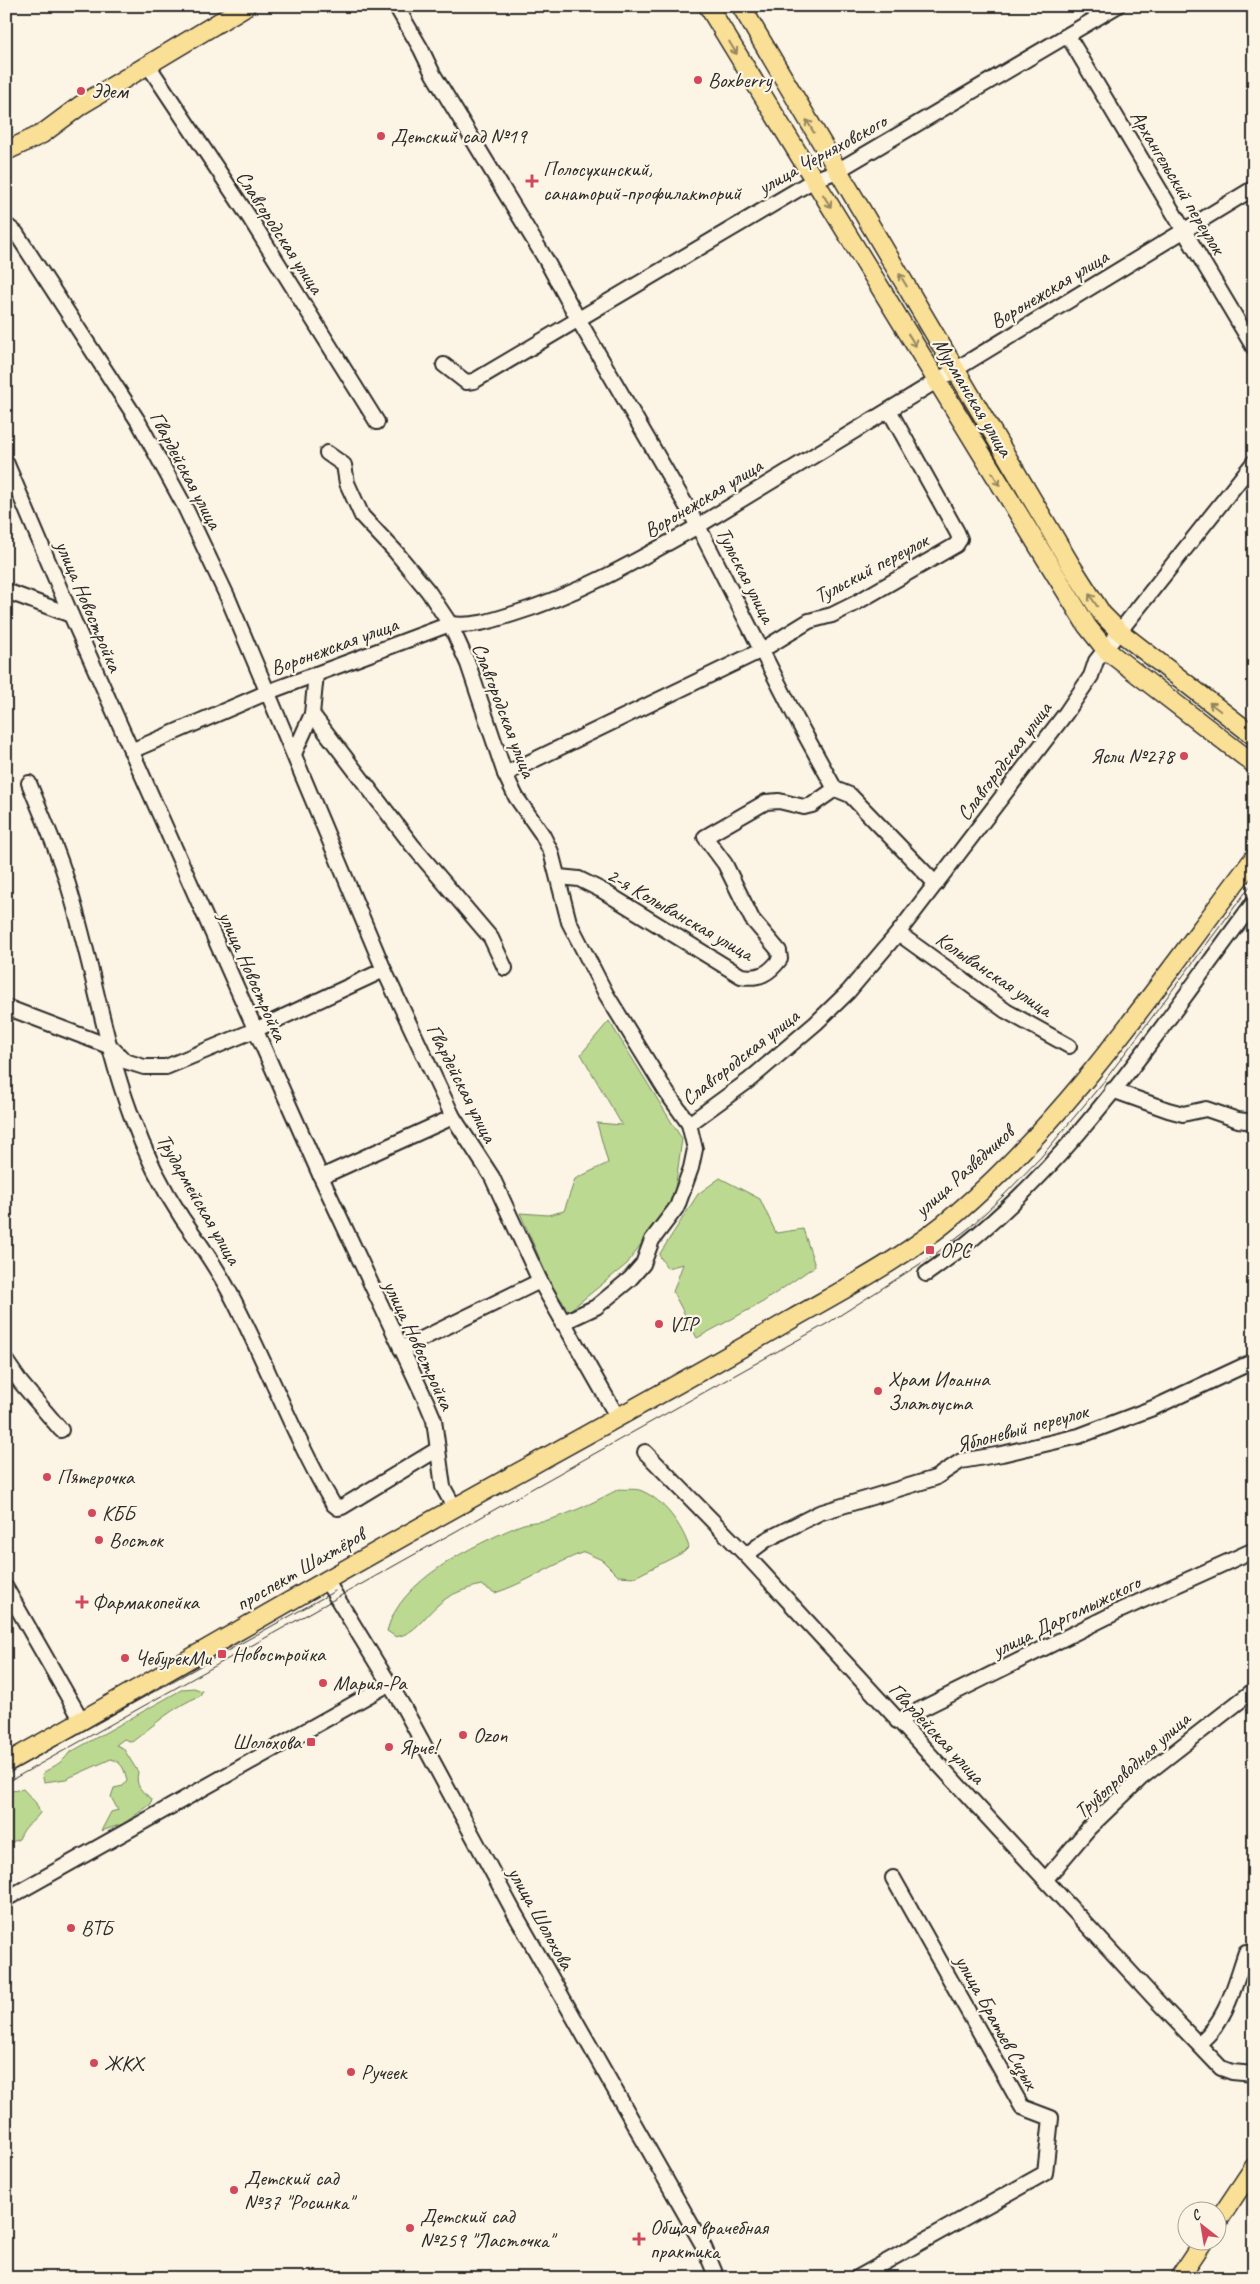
<svg xmlns="http://www.w3.org/2000/svg" width="1260" height="2284" viewBox="0 0 1260 2284" font-family="Caveat,sans-serif">
	<style>
		.green { fill: #bbd991; stroke: #73825e }
		.lines { fill: none; stroke-linecap: round; stroke-linejoin: round }
		.minor-casing { stroke: #2b2b2b; stroke-width: 18 }
		.major-casing { stroke: #2b2b2b; stroke-width: 21 }
		.minor { stroke: #fcf5e5; stroke-width: 14 }
		.major { stroke: #fadf96; stroke-width: 18 }
		.tram { stroke: #2b2b2b; stroke-width: 1 }
		.oneway { stroke: #928560 }
		.poi-dot { fill: #d1495b; stroke: #fcf5e5; stroke-width: 2 }
		.labels { text-anchor: middle; dominant-baseline: central; stroke-width: 4.5; stroke-linejoin: round; paint-order: stroke }
		.poi-label { font-size: 21px; fill: #2b2b2b; stroke: #fcf5e5; text-anchor: start }
		.street-label { font-size: 21px; fill: #2b2b2b; stroke: #fcf5e5 }
	</style>
	<rect width="100%" height="100%" fill="#fcf5e5"/>
	<filter id="ink" filterUnits="userSpaceOnUse"><feTurbulence type="fractalNoise" baseFrequency=".02" numOctaves="2"/><feDisplacementMap in="SourceGraphic" scale="10" xChannelSelector="R" yChannelSelector="G"/><feConvolveMatrix kernelMatrix="1 2 1 2 8 2 1 2 1" color-interpolation-filters="sRGB"/></filter>
	<g filter="url(#ink)">
		<g class="green">
			<path d="M 609,1021 L 682,1139 L 674,1197 L 627,1264 L 569,1311 L 551,1285 L 520,1213 L 548,1215 L 564,1211 L 575,1179 L 608,1163 L 597,1123 L 622,1125 L 581,1054 Z"/>
			<path d="M 720,1178 L 760,1199 L 776,1233 L 803,1229 L 815,1266 L 763,1302 L 697,1338 L 673,1292 L 683,1264 L 667,1268 L 659,1255 L 698,1194 Z"/>
			<path d="M 619,1489 C 625,1490 636,1488 642,1491 C 664,1500 682,1526 689,1547 L 684,1552 L 635,1577 L 618,1576 L 602,1560 L 584,1552 C 553,1564 526,1583 495,1593 L 481,1585 C 466,1589 451,1593 439,1604 C 423,1617 417,1633 396,1637 L 387,1631 C 400,1579 473,1546 518,1526 C 527,1522 538,1522 548,1520 C 573,1513 596,1501 619,1489 Z"/>
			<path d="M 194,1688 L 202,1691 L 200,1696 C 174,1706 154,1725 132,1742 L 124,1739 L 116,1745 L 123,1748 L 138,1772 C 135,1786 141,1791 152,1799 L 151,1804 L 123,1824 L 101,1831 L 111,1812 L 118,1810 L 111,1797 L 114,1788 L 123,1786 L 127,1781 C 125,1770 122,1762 111,1759 L 66,1779 L 44,1782 L 42,1774 C 52,1766 62,1764 69,1753 L 183,1689 Z"/>
			<path d="M 23,1789 L 36,1803 L 40,1813 C 31,1825 26,1823 19,1839 L 10,1843 L 6,1840 L 6,1792 Z"/>
		</g>
		<g class="lines">
			<g class="minor-casing">
				<g id="minor">
					<path d="M 396,6 L 421,49 L 433,74 L 546,260 L 578,319 L 698,526 L 796,718 L 835,789 L 850,795 L 936,884"/>
					<path d="M 1068,36 L 1254,348"/>
					<path d="M 148,65 L 251,220 L 377,422"/>
					<path d="M 6,225 L 16,233 L 138,421 L 184,505 L 228,598 L 384,970 L 453,1117 L 492,1177 L 540,1281 L 618,1418"/>
					<path d="M 444,365 L 466,382 L 474,381 L 814,180 L 837,171 L 1117,6"/>
					<path d="M 327,453 L 344,465 L 347,483 L 362,516 L 395,551 L 428,591 L 450,624 L 468,664 L 505,774 L 516,797 L 542,834 L 551,852 L 569,922 L 606,994 L 667,1093 L 689,1124 L 695,1149 L 691,1168 L 677,1207 L 652,1240 L 643,1264 L 630,1279 L 596,1307 L 562,1323"/>
					<path d="M 6,462 L 71,615 L 321,1177 L 426,1401 L 434,1420 L 443,1487 L 454,1507"/>
					<path d="M 6,591 L 71,615"/>
					<path d="M 312,714 L 412,845 L 491,938 L 505,968"/>
					<path d="M 131,751 L 268,692 L 450,624 C 473,627 491,621 513,614 C 580,594 638,560 698,526 L 1254,188"/>
					<path d="M 294,754 L 312,714 L 316,674"/>
					<path d="M 505,774 L 762,650 L 809,621 L 832,615 L 854,604 L 956,545 L 960,539 L 957,532 L 889,410"/>
					<path d="M 29,783 C 41,813 55,844 65,875 C 91,954 102,1037 131,1115 C 144,1151 161,1186 182,1218 C 199,1242 215,1265 229,1291 C 266,1361 293,1436 333,1504 L 338,1508 L 342,1507 L 438,1449"/>
					<path d="M 559,877 L 579,879 L 603,891 L 741,976 C 759,979 769,974 780,959 L 779,951 L 752,919 L 725,864 L 705,837 L 766,802 L 779,801 L 804,807 L 812,805 L 835,789"/>
					<path d="M 898,933 L 1006,1011 L 1069,1046"/>
					<path d="M 6,1007 L 111,1047 L 125,1061 L 144,1067 L 166,1067 L 255,1030 L 384,970"/>
					<path d="M 1112,1090 L 1168,1110 L 1183,1114 L 1206,1109 L 1238,1120 L 1254,1122"/>
					<path d="M 689,1124 L 748,1081 L 816,1023 L 848,992 L 898,933 L 1066,713 L 1091,676 L 1096,661 L 1254,462"/>
					<path d="M 321,1177 L 453,1117"/>
					<path d="M 926,1274 C 1063,1180 1156,1033 1254,902"/>
					<path d="M 401,1349 L 540,1281"/>
					<path d="M 6,1361 L 21,1383 L 61,1430"/>
					<path d="M 645,1452 L 746,1555 L 1156,2000 L 1221,2068 L 1232,2072 L 1254,2074"/>
					<path d="M 746,1555 L 766,1540 L 819,1513 L 935,1478 L 961,1461 L 1002,1454 L 1079,1436 L 1153,1408 L 1254,1361"/>
					<path d="M 326,1580 L 404,1708 L 515,1914 L 704,2247 L 717,2278"/>
					<path d="M 6,1588 L 82,1721"/>
					<path d="M 897,1721 L 1121,1610 L 1254,1550"/>
					<path d="M 1046,1879 L 1089,1828 L 1141,1778 L 1254,1690"/>
					<path d="M 6,1899 L 389,1684"/>
					<path d="M 1199,2043 C 1227,2022 1235,1983 1246,1952"/>
					<path d="M 857,2278 L 1045,2173 L 1051,2118 L 1022,2107 L 893,1878"/>
				</g>
			</g>
			<g class="major-casing">
				<g id="major">
					<path d="M 708,6 L 1087,626 L 1106,650 L 1254,764"/>
					<path d="M 741,6 L 1072,567 L 1102,614 L 1120,632 L 1254,736"/>
					<path d="M 6,151 L 42,134 L 81,105 L 246,6"/>
					<path d="M 6,1763 C 182,1665 355,1561 532,1465 C 619,1417 706,1369 792,1319 C 848,1287 908,1256 957,1213 C 1073,1113 1161,980 1254,858"/>
					<path d="M 1218,2221 L 1254,2167"/>
					<path d="M 1179,2278 L 1203,2242"/>
				</g>
			</g>
			<use href="#minor" class="minor"/>
			<use href="#major" class="major"/>
			<g class="tram">
				<path d="M 6,1774 L 335,1591"/>
				<path d="M 6,1783 L 828,1323 L 934,1255 L 969,1228 L 1004,1195 L 1041,1157 L 1105,1080 L 1254,881"/>
			</g>
		</g>
		<defs><path id="oneway-shaft" d="M-6 0H5M1.5-3L5.5 0L1.5 3" fill="none" stroke-width="1.6" stroke-linecap="round" stroke-linejoin="round" transform="scale(1.25)"/></defs>
		<g class="oneway">
			<use href="#oneway-shaft" transform="translate(733 48) rotate(59)"/>
			<use href="#oneway-shaft" transform="translate(810 126) rotate(-120)"/>
			<use href="#oneway-shaft" transform="translate(827 201) rotate(58)"/>
			<use href="#oneway-shaft" transform="translate(903 280) rotate(-121)"/>
			<use href="#oneway-shaft" transform="translate(912 340) rotate(58)"/>
			<use href="#oneway-shaft" transform="translate(996 479) rotate(59)"/>
			<use href="#oneway-shaft" transform="translate(1093 600) rotate(-123)"/>
			<use href="#oneway-shaft" transform="translate(1215 707) rotate(-143)"/>
		</g>
	</g>
	<g class="poi-dot">
		<circle cx="698" cy="80" r="5"/>
		<circle cx="81" cy="91" r="5"/>
		<circle cx="381" cy="136" r="5"/>
		<path d="M529.5 173.5h5v5h5v5h-5v5h-5v-5h-5v-5h5z"/>
		<circle cx="1184" cy="756" r="5"/>
		<rect x="925" y="1245" width="10" height="10" rx="2.5"/>
		<circle cx="659" cy="1324" r="5"/>
		<circle cx="878" cy="1391" r="5"/>
		<circle cx="47" cy="1477" r="5"/>
		<circle cx="92" cy="1513" r="5"/>
		<circle cx="99" cy="1540" r="5"/>
		<path d="M79.5 1594.5h5v5h5v5h-5v5h-5v-5h-5v-5h5z"/>
		<rect x="217" y="1649" width="10" height="10" rx="2.5"/>
		<circle cx="125" cy="1658" r="5"/>
		<circle cx="323" cy="1683" r="5"/>
		<circle cx="463" cy="1735" r="5"/>
		<rect x="306" y="1737" width="10" height="10" rx="2.5"/>
		<circle cx="389" cy="1747" r="5"/>
		<circle cx="71" cy="1928" r="5"/>
		<circle cx="94" cy="2063" r="5"/>
		<circle cx="351" cy="2072" r="5"/>
		<circle cx="234" cy="2190" r="5"/>
		<circle cx="410" cy="2228" r="5"/>
		<path d="M636.5 2231.5h5v5h5v5h-5v5h-5v-5h-5v-5h5z"/>
	</g>
	<g class="labels">
		<g class="poi-label">
			<text x="708" y="80">Boxberry</text>
			<text x="91" y="91">Эдем</text>
			<text x="391" y="136">Детский сад №19</text>
			<text x="543" y="169">Полосухинский,<tspan x="543" dy="24">санаторий-профилакторий</tspan></text>
			<text x="1174" y="756" text-anchor="end">Ясли №278</text>
			<text x="940" y="1250">ОРС</text>
			<text x="669" y="1324">VIP</text>
			<text x="888" y="1379">Храм Иоанна<tspan x="888" dy="24">Златоуста</tspan></text>
			<text x="57" y="1477">Пятерочка</text>
			<text x="102" y="1513">КББ</text>
			<text x="109" y="1540">Восток</text>
			<text x="92" y="1602">Фармакопейка</text>
			<text x="232" y="1654">Новостройка</text>
			<text x="135" y="1658">ЧебурекМи</text>
			<text x="333" y="1683">Мария-Ра</text>
			<text x="473" y="1735">Ozon</text>
			<text x="301" y="1742" text-anchor="end">Шолохова</text>
			<text x="399" y="1747">Ярче!</text>
			<text x="81" y="1928">ВТБ</text>
			<text x="104" y="2063">ЖКХ</text>
			<text x="361" y="2072">Ручеек</text>
			<text x="244" y="2178">Детский сад<tspan x="244" dy="24">№37 "Росинка"</tspan></text>
			<text x="420" y="2216">Детский сад<tspan x="420" dy="24">№259 "Ласточка"</tspan></text>
			<text x="650" y="2227">Общая врачебная<tspan x="650" dy="24">практика</tspan></text>
		</g>
		<g class="street-label">
			<text transform="translate(822 154) rotate(-29)">улица Черняховского</text>
			<text transform="translate(1178 182) rotate(59)">Архангельский переулок</text>
			<text transform="translate(280 232) rotate(57)">Славгородская улица</text>
			<text transform="translate(1049 289) rotate(-31)">Воронежская улица</text>
			<text transform="translate(973 397) rotate(59)">Мурманская улица</text>
			<text transform="translate(186 470) rotate(62)">Гвардейская улица</text>
			<text transform="translate(703 498) rotate(-31)">Воронежская улица</text>
			<text transform="translate(871 568) rotate(-28)">Тульский переулок</text>
			<text transform="translate(746 575) rotate(63)">Тульская улица</text>
			<text transform="translate(89 606) rotate(67)">улица Новостройка</text>
			<text transform="translate(334 646) rotate(-20)">Воронежская улица</text>
			<text transform="translate(504 710) rotate(69)">Славгородская улица</text>
			<text transform="translate(1004 761) rotate(-53)">Славгородская улица</text>
			<text transform="translate(680 914) rotate(30)">2-я Колыванская улица</text>
			<text transform="translate(994 974) rotate(34)">Колыванская улица</text>
			<text transform="translate(253 976) rotate(66)">улица Новостройка</text>
			<text transform="translate(740 1057) rotate(-38)">Славгородская улица</text>
			<text transform="translate(462 1083) rotate(63)">Гвардейская улица</text>
			<text transform="translate(964 1171) rotate(-42)">улица Разведчиков</text>
			<text transform="translate(199 1199) rotate(60)">Трудармейская улица</text>
			<text transform="translate(419 1345) rotate(65)">улица Новостройка</text>
			<text transform="translate(1022 1428) rotate(-15)">Яблоневый переулок</text>
			<text transform="translate(300 1569) rotate(-30)">проспект Шахтёров</text>
			<text transform="translate(1066 1616) rotate(-26)">улица Даргомыжского</text>
			<text transform="translate(937 1733) rotate(47)">Гвардейская улица</text>
			<text transform="translate(1132 1765) rotate(-42)">Трубопроводная улица</text>
			<text transform="translate(541 1918) rotate(61)">улица Шолохова</text>
			<text transform="translate(997 2022) rotate(61)">улица Братьев Сизых</text>
		</g>
	</g>
	<rect width="1260" height="2284" fill="none" stroke="#fcf5e5" stroke-width="25"/>
	<rect x="12" y="12" width="1235" height="2259" fill="none" stroke="#2b2b2b" stroke-width="2" filter="url(#ink)"/>
	<g transform="translate(1202 2226) rotate(329)"><circle r="24" fill="#fcf5e5" stroke="#a8a49b"/>
	<path d="M0-4L9 19L0 12L-9 19Z" fill="#d1495b"/>
	<text y="-8" font-size="14" font-weight="bold" text-anchor="middle" fill="#2b2b2b">С</text>
	</g>
</svg>
